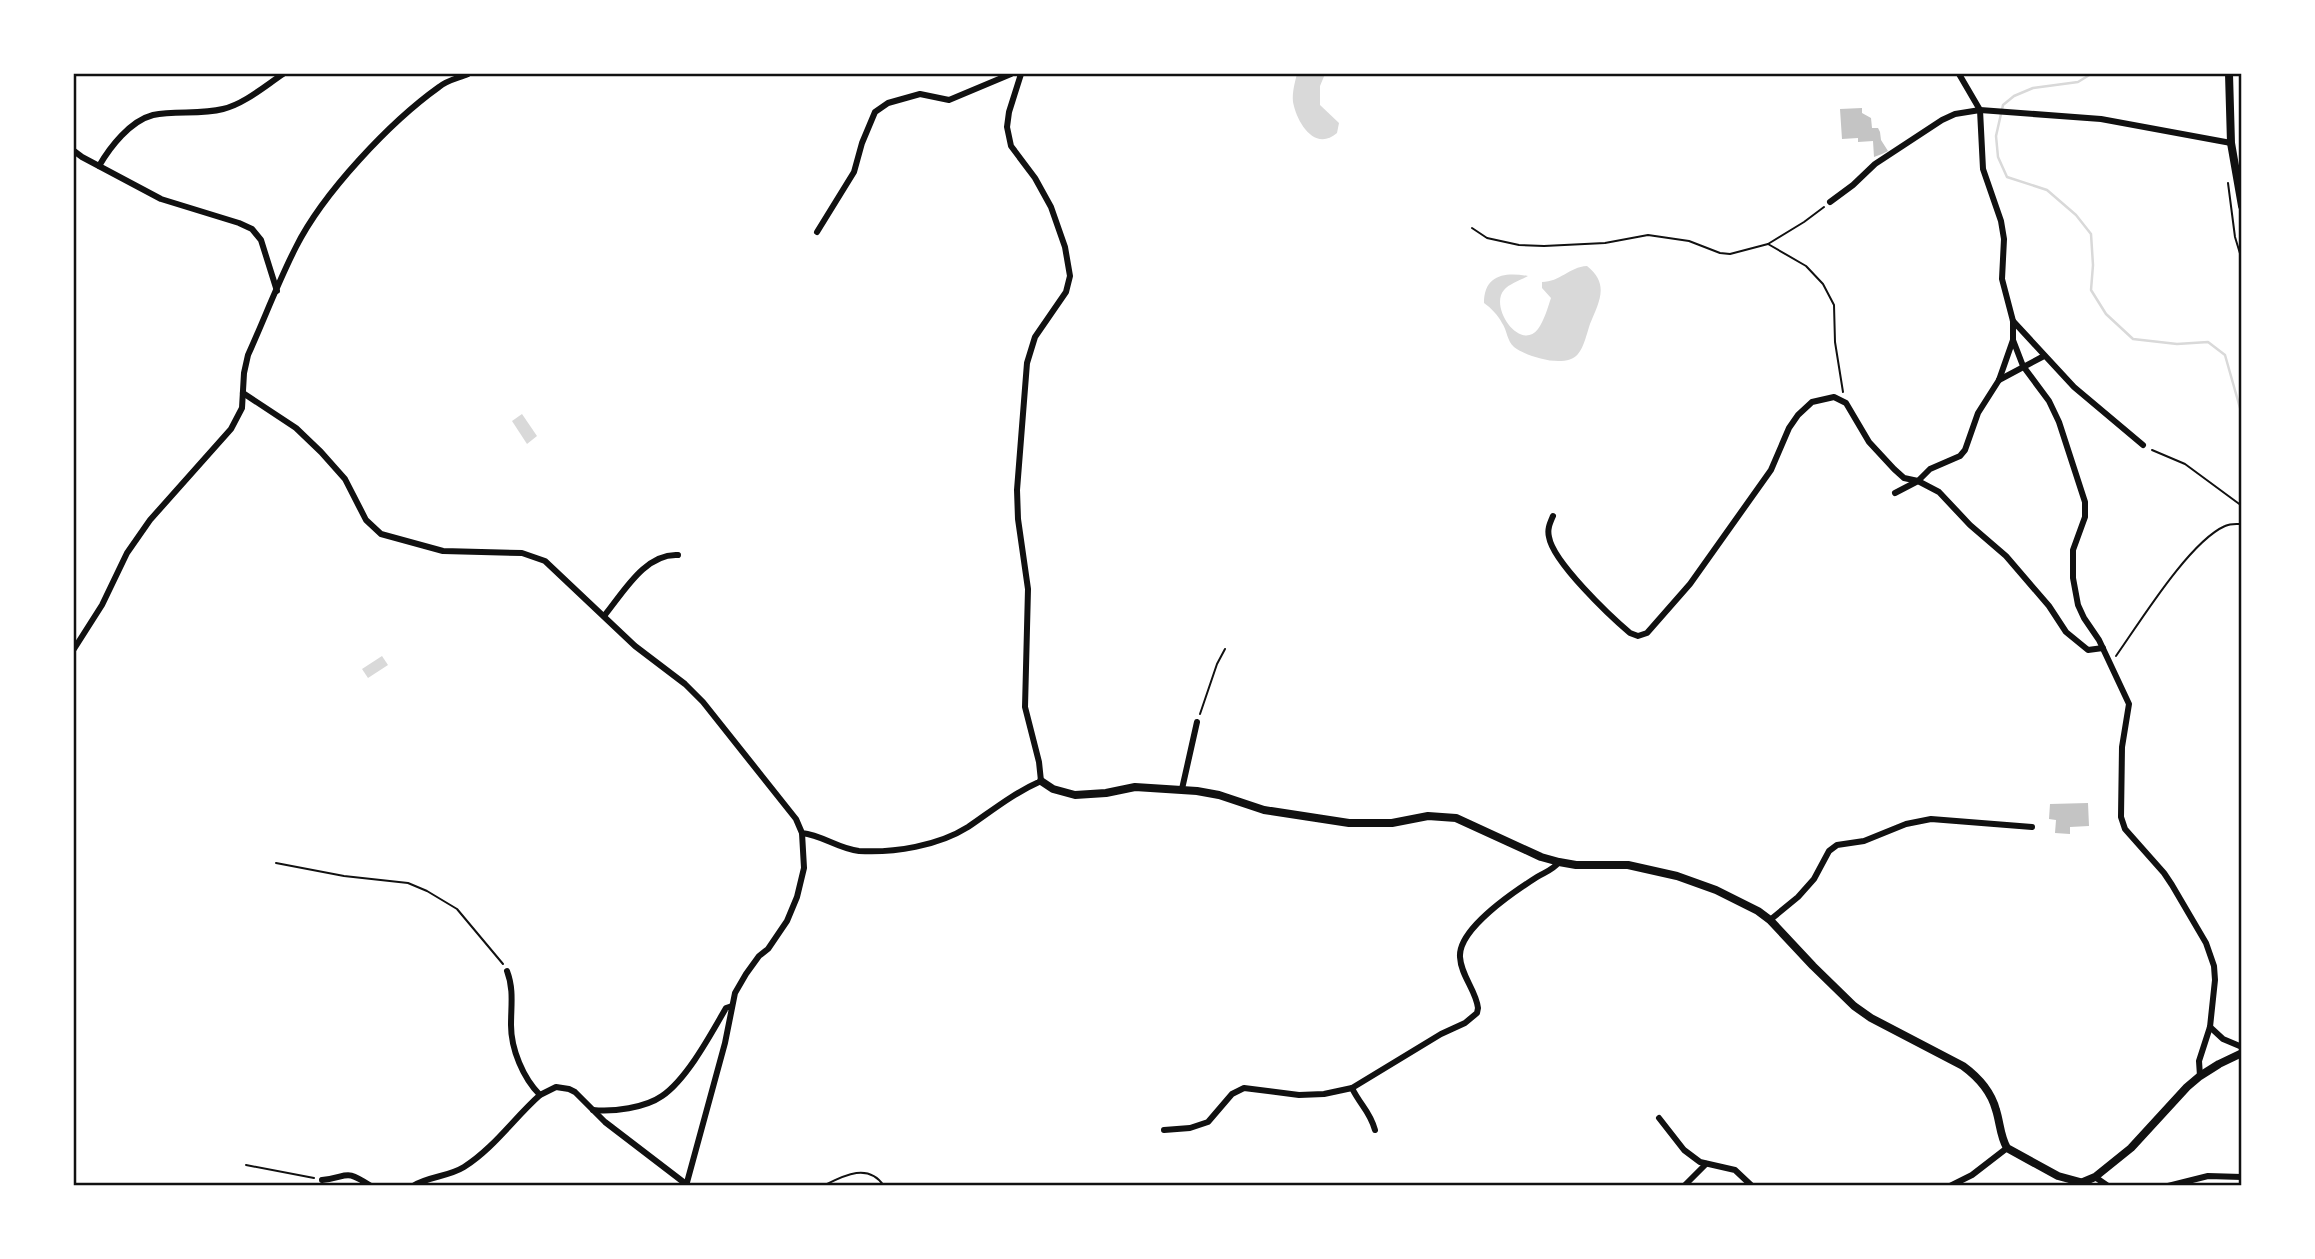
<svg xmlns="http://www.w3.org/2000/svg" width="2315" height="1259" viewBox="0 0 2315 1259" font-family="'Asap Condensed',sans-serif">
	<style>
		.water { fill: #d9d9d9 }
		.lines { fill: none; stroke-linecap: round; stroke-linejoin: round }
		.stream { stroke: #d9d9d9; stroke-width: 2.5 }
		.building { fill: #c4c4c4 }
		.path { stroke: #111; stroke-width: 2 }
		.minor { stroke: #111; stroke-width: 6 }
		.tertiary { stroke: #111; stroke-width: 8 }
		.neatline { fill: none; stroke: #111; stroke-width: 2.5 }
	</style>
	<rect width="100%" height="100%" fill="#fff"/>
	<g class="water">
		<path d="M 1297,74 L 1325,74 L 1320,86 L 1320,105 L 1339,123 L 1337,133 C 1315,152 1297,123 1293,102 C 1292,92 1295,82 1297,74 Z"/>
		<path d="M 1587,266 C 1610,284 1599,302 1590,324 C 1587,333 1584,347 1578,354 C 1566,369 1527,357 1514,347 C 1507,341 1507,330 1502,323 C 1498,315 1491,308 1484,303 C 1484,274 1506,272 1528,276 C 1521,280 1509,284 1504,290 C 1489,307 1520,352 1538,329 C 1544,321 1548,307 1551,298 L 1542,288 L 1542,282 C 1560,282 1569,267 1587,266 Z"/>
		<path d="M 522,414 L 537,436 L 527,444 L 512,421 Z"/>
		<path d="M 382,656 L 388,665 L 368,678 L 362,669 Z"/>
	</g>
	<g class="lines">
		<path class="stream" d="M 2091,74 L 2078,82 L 2033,88 L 2014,96 L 2003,105 L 1996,136 L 1998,157 L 2007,177 L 2047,190 L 2076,215 L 2091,234 L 2093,265 L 2091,290 L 2106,314 L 2133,339 L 2177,344 L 2208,342 L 2225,355 L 2242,415"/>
	</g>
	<g class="building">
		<path d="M 1862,108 L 1862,113 L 1871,118 L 1872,128 L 1878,128 L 1880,132 L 1881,140 L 1888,151 L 1882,154 L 1874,157 L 1873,141 L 1858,142 L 1858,138 L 1842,139 L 1840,109 Z"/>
		<path d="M 2088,803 L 2089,826 L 2070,827 L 2070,834 L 2055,833 L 2056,820 L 2049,819 L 2050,804 Z"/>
	</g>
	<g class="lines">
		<g class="path">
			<path d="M 2228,183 L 2235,237 L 2242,260"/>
			<path d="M 1472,228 L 1487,238 L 1519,245 L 1544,246 L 1605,243 L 1648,235 L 1689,241 L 1720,253 L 1730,254 L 1768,244 L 1804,222 L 1824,207"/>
			<path d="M 1768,244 L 1806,266 L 1823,284 L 1834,305 L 1835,342 L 1843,392"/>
			<path d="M 2152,450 L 2185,464 L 2242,506"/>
			<path d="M 2116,656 C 2140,622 2189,542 2225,526 C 2231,523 2236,524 2242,524"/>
			<path d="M 1200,714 L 1217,664 L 1225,649"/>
			<path d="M 276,863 L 344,876 L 408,883 L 427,891 L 457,909 L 503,964"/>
			<path d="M 246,1165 L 314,1178"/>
			<path d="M 823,1186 C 843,1176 868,1162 884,1186"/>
		</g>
		<g class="minor">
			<path d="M 1959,74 L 1980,110 L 1983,169 L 2001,221 L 2004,239 L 2002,279 L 2013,321 L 2013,340 L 2023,366 L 2049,401 L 2059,422 L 2085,502 L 2085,517 L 2073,550 L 2073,578 L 2078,605 L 2084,618 L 2099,640 L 2129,704 L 2122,747 L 2121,817 L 2125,829 L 2164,873 L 2172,885 L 2206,943 L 2214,966 L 2215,980 L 2210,1027 L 2199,1061 L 2200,1076"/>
			<path d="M 74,151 L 82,157 L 161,199 L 239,223 L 252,229 L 261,240 L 277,291"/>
			<path d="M 99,166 C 110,147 130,121 153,115 C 175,110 200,115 223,109 C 244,104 265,86 283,74"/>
			<path d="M 1830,202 L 1853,185 L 1875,164 L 1942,120 L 1955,114 L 1980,110 L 2101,119 L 2231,143"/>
			<path d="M 817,232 L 854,172 L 862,143 L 875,112 L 888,103 L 920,94 L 949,100 L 1011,74"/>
			<path d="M 2013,321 L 2074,387 L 2143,445"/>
			<path d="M 1999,380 L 2044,356"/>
			<path d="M 243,393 L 296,428 L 321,452 L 345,479 L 366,520 L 381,534 L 443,551 L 522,553 L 545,561 L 635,646 L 685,684 L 703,702 L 796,819 L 802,833 C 822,835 839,849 859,851 C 894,853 938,846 968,827 C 993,810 1012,794 1041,781 L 1039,762 L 1025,707 L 1028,589 L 1018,519 L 1017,490 L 1027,363 L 1035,337 L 1066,292 L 1070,276 L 1065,247 L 1051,207 L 1035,178 L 1011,146 L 1007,127 L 1009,112 L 1021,74"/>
			<path d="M 1895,493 L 1918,481 L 1930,469 L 1960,456 L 1965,450 L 1978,413 L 1999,380 L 2013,340"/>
			<path d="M 1553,516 C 1550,523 1547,529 1549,537 C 1553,562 1610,616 1630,633 L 1638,636 L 1647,633 L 1690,584 L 1771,470 L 1789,428 L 1798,415 L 1812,402 L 1834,397 L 1846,403 L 1869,442 L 1894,469 L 1904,478 L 1918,481 L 1939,492 L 1970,525 L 2006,556 L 2049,606 L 2066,632 L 2088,650 L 2103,648"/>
			<path d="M 604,616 C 623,593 645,553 678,555"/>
			<path d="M 74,649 L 102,605 L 127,553 L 150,520 L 231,429 L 242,408 L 244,373 L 248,355 C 264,320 278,282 296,247 C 323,193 390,122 439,87 C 447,80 459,78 468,74"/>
			<path d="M 1182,789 L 1197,722"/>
			<path d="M 1770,920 L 1798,897 L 1814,879 L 1829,851 L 1837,845 L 1864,841 L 1906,824 L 1931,819 L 2032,827"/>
			<path d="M 507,971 C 514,989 511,1006 511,1025 C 511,1049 523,1078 540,1095"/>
			<path d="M 2210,1027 L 2223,1039 L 2242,1047"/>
			<path d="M 1352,1088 C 1360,1105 1370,1111 1375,1130"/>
			<path d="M 593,1110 C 613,1112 645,1108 662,1096 C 687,1079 711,1034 726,1008 L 732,1006"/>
			<path d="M 1659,1118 L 1684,1150 L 1700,1162 L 1735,1170 L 1752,1186"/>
			<path d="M 1164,1130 L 1190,1128 L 1208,1122 L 1232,1094 L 1244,1088 L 1299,1095 L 1324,1094 L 1352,1088 L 1441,1034 L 1465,1023 L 1477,1013 L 1478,1008 C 1476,990 1461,976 1460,957 C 1458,929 1515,891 1537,877 C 1545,872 1553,870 1559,862"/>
			<path d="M 2095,1177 L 2108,1186"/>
			<path d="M 322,1180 C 350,1177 343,1168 371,1186"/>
			<path d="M 413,1186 C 429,1176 448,1177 464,1167 C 494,1148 514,1118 540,1095 L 556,1087 L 569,1089 L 575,1092 L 605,1122 L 686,1184"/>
			<path d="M 686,1186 L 725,1043 L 735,993 L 746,974 L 759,956 L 768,949 L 787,921 L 797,897 L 804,868 L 802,833"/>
			<path d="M 1684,1186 L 1706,1164"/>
			<path d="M 1950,1186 L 1972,1175 L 2007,1148"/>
			<path d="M 2168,1186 L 2208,1176 L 2242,1177"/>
		</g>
		<g class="tertiary">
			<path d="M 2229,74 L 2231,143 L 2242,206"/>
			<path d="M 1041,781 L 1053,789 L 1075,795 L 1106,793 L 1135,787 L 1197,791 L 1219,795 L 1264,810 L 1349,823 L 1392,823 L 1428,816 L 1456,818 L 1541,857 L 1559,862 L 1576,865 L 1628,865 L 1677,876 L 1716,890 L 1758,911 L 1770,920 L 1813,966 L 1854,1006 L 1871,1018 L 1963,1066 C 1978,1077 1991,1091 1996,1110 C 2000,1122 2000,1136 2007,1148 L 2058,1176 L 2080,1182"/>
			<path d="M 2076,1185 L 2095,1177 L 2131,1148 L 2187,1087 L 2200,1076 L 2219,1064 L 2242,1053"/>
		</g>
	</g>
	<rect width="2315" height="1259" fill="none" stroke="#ffffff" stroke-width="150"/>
	<rect x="75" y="75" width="2165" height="1109" class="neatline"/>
</svg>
